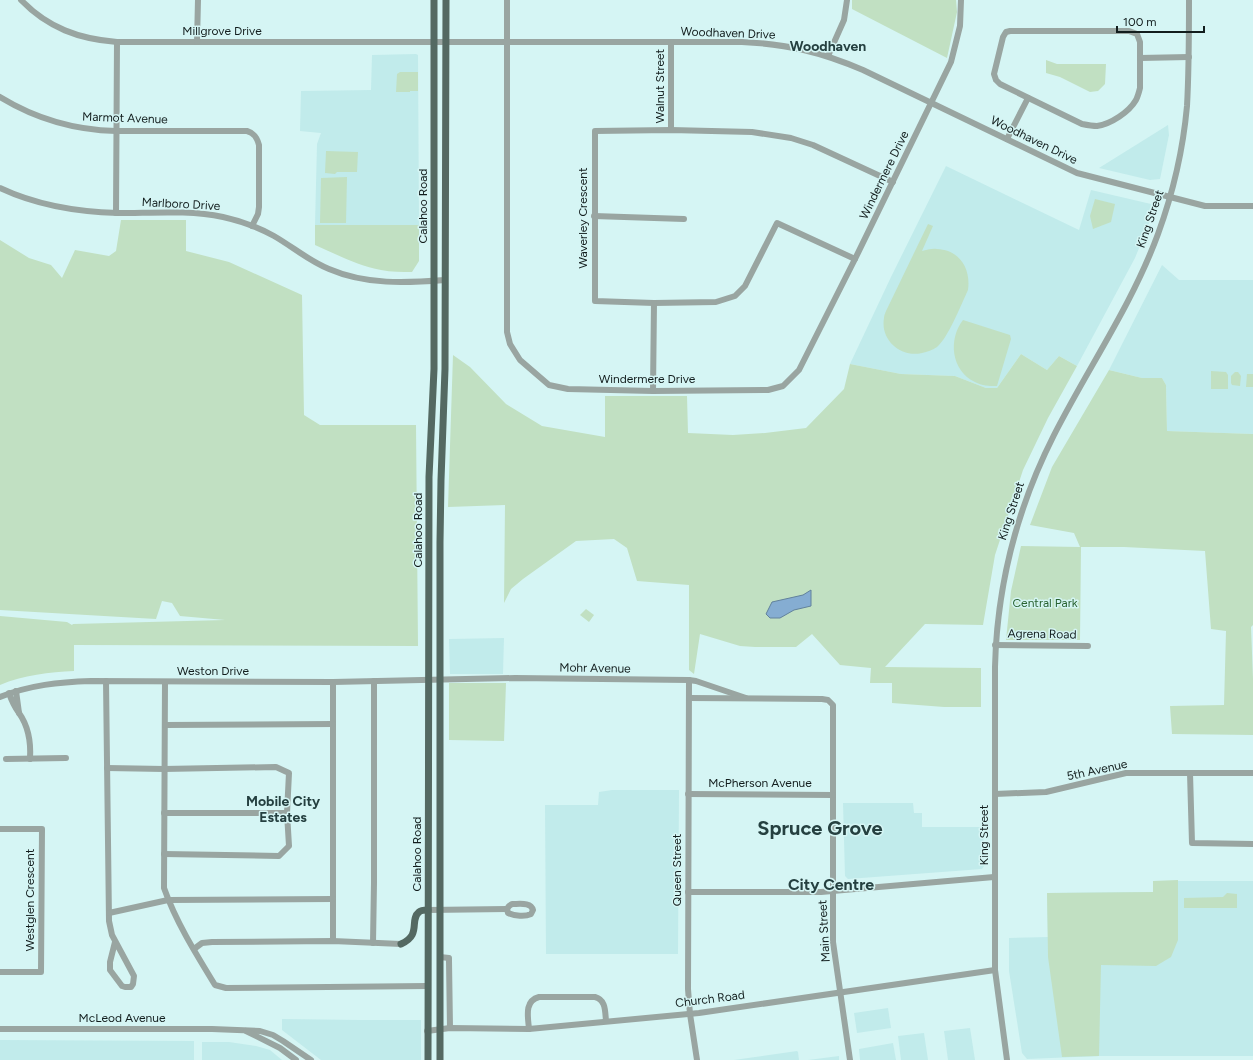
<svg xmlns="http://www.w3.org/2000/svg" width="1253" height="1060" viewBox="0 0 1253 1060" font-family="Figtree,sans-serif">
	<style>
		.built { fill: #c1ebeb }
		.green { fill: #c1e0c2 }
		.water { fill: #85add2; stroke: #62829c }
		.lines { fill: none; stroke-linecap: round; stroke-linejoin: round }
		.minor { stroke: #99a5a1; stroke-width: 6 }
		.major { stroke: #546962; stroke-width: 7 }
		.labels { text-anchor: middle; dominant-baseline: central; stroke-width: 3; stroke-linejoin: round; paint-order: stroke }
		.street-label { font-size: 12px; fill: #121d1d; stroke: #d5f5f4 }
		.park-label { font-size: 12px; fill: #296230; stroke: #d5f5f4 }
		.quarter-label { font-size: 14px; font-weight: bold; fill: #254040; stroke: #d5f5f4 }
		.district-label { font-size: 16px; font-weight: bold; fill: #254040; stroke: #d5f5f4 }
		.town-label { font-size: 20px; font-weight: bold; fill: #254040; stroke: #d5f5f4 }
	</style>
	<rect width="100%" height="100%" fill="#d5f5f4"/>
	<g class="built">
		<path d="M 416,54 L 418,55 L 419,225 L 315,225 L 317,144 L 321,133 L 300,131 L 301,91 L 371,90 L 372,55 Z"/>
		<path d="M 1168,125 L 1169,135 L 1160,179 L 1150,180 L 1099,168 Z"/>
		<path d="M 946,166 L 1079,230 L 1091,190 L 1151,204 L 1152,216 L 1135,258 L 1077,366 L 1059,356 L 1047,370 L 1021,354 L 997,388 L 986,388 L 955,376 L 901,374 L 850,364 L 891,277 Z"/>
		<path d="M 1162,265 L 1179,280 L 1253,280 L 1253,434 L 1167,431 L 1166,385 L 1162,378 L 1142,378 L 1109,370 Z"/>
		<path d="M 504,638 L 503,674 L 450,674 L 449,639 Z"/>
		<path d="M 612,790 L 679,790 L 678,954 L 546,954 L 545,805 L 598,805 L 599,792 Z"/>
		<path d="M 843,803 L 913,803 L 914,813 L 922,813 L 922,827 L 983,827 L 984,866 L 982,869 L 848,879 L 845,876 Z"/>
		<path d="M 1153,881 L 1253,881 L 1253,1056 L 1099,1056 L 1027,1059 L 1022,1053 L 1009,971 L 1009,938 L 1048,937 L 1047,893 L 1153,892 Z"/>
		<path d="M 888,1008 L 891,1028 L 857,1033 L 854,1013 Z"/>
		<path d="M 282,1019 L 361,1020 L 421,1020 L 421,1060 L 321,1060 L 282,1030 Z"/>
		<path d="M 970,1028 L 975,1060 L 948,1060 L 944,1031 Z"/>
		<path d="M 924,1033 L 928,1060 L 901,1060 L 898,1036 Z"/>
		<path d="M 0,1040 L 194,1041 L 194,1060 L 0,1060 Z"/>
		<path d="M 202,1042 L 229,1042 L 256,1046 L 270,1050 L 282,1060 L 202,1060 Z"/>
		<path d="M 893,1043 L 896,1060 L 860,1060 L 859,1049 Z"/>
		<path d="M 797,1051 L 798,1052 L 799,1060 L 734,1060 Z"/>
		<path d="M 839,1056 L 839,1060 L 808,1060 Z"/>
	</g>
	<g class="green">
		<path d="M 852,0 L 956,0 L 957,12 L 947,58 L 852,9 Z"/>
		<path d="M 1046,60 L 1057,64 L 1106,64 L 1105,84 L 1098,91 L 1090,92 L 1060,77 L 1046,73 Z"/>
		<path d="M 400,72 L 418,72 L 418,91 L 410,91 L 410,92 L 396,92 L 397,74 Z"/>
		<path d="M 326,151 L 358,152 L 357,172 L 337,172 L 335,174 L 325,173 Z"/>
		<path d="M 347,177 L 346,223 L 320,223 L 321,178 Z"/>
		<path d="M 1095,199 L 1115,204 L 1111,222 L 1093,229 L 1090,216 Z"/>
		<path d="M 121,220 L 186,220 L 186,251 L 229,262 L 302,295 L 304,415 L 320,425 L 416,425 L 418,646 L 74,645 L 74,671 C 50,672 23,675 0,685 L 0,616 L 67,622 L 72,625 L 73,624 L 225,620 L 180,616 L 172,603 L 162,601 L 156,619 L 0,610 L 0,240 L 29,258 L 51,265 L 62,278 L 75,250 L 109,256 L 116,251 Z"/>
		<path d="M 928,224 L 933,226 L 922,251 C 927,250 932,248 937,249 C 960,250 971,269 968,290 C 961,305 948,338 937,347 C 933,350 927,352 922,353 C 901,358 880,340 884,318 C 884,315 886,311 887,309 Z"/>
		<path d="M 315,225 L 419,225 L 419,261 L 412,272 C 402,272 391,272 381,270 C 358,266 336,254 315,245 Z"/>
		<path d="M 963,320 L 1010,335 L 1011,339 L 997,386 C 989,386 982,386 975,382 C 951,371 948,339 963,320 Z"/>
		<path d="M 1021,354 L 1047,370 L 1059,356 L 1077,366 L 1048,418 L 1023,470 L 995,555 L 983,625 L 925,624 L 885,667 L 981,668 L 981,707 L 944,707 L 892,703 L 892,683 L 870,683 L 871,668 L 840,665 L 812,634 L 796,647 L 755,647 L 740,646 L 700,634 L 694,674 L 689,670 L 689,585 L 637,581 L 627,548 L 614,539 L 576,541 L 523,579 L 511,589 L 504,603 L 505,505 L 448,507 L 453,355 L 470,367 L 506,404 L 542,426 L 605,437 L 605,396 L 687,396 L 688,433 L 733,435 L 765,433 L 806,428 L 844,389 L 850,364 L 901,374 L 955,376 L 986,388 L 997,388 Z"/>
		<path d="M 1109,370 L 1142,378 L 1162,378 L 1166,385 L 1167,431 L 1253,434 L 1253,625 L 1251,627 L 1253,679 L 1253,735 L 1172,734 L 1170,706 L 1224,705 L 1226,631 L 1211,629 L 1205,551 L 1124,547 L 1081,547 L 1080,640 L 1006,640 L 1011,591 L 1021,546 L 1080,547 L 1074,533 L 1030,525 L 1052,467 Z"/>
		<path d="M 1211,371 L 1226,372 L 1228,375 L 1228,389 L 1211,389 Z"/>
		<path d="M 1235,372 L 1238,372 L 1241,376 L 1240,386 L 1232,385 L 1231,383 L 1231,376 Z"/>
		<path d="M 1247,374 L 1253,374 L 1253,387 L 1246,387 Z"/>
		<path d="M 586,609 L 594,615 L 589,622 L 580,615 Z"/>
		<path d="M 449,683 L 506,683 L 504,741 L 449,740 Z"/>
		<path d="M 1178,880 L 1178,940 L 1171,957 L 1156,966 L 1101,965 L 1099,1056 L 1062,1057 L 1048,957 L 1047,893 L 1153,892 L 1153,881 Z"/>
		<path d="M 1227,893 L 1237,894 L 1237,908 L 1184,908 L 1184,898 L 1223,897 Z"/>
	</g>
	<path class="water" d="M 811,590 L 811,606 L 794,610 L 780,618 L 770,618 L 766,614 L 772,602 L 803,595 Z"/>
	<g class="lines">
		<g class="minor">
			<path d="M 21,0 C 48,28 79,39 117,42 L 742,42 C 787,44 821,52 863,70 L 1077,173 L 1205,206 L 1253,206"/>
			<path d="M 507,0 L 507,332 L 510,344 L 520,360 L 549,385 L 568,389 L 653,391 L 768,390 L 783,386 L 799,370 L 855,259 L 951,62 L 960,26 L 961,0"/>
			<path d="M 1010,31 L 1129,31 L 1137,34 L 1140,42 L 1140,88 C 1139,92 1138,96 1136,100 C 1129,112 1111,124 1097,126 C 1092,126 1087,125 1082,124 L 1000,84 L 996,80 L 994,74 L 1003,37 L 1006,32 Z"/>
			<path d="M 197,42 L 198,0"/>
			<path d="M 828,56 L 844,20 L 847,0"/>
			<path d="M 1140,58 L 1189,57"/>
			<path d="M 0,97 C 36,119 74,130 116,131 L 247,131 C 254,133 257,137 259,145 L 259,207 L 258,214 L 252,226"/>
			<path d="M 671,130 L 671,42"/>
			<path d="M 1007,139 L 1028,98"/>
			<path d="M 0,188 C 36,205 78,212 118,213 C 153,213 189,210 223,217 C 241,221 258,227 274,236 C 293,247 309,261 329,269 C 366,285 406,283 445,280"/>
			<path d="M 116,213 L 117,42"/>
			<path d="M 594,216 L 684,219"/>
			<path d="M 855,259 L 777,223 L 745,286 L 735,296 L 716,302 L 654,303 L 595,301 L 595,131 L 671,130 L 752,132 L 791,138 L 813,145 L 893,182"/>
			<path d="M 653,391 L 654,303"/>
			<path d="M 995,645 L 1088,646"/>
			<path d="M 689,680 L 688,989 L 690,1014 L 697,1060"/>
			<path d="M 106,681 L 109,921 L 112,935 L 134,976 L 133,984 L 131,987 L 125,987 L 122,986 L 110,970 L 110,962 L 115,942"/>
			<path d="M 165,682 L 164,888 C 176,922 196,954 215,985 L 226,988 L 427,986"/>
			<path d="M 333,682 L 333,941"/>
			<path d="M 16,691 L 19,713"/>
			<path d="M 9,693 C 12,702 14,706 19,713 C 29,727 31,743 30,759"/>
			<path d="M 0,697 C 30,685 59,682 91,681 L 333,682 L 515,678 L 689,680 L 696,681 L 746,698"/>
			<path d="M 689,698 L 822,699 L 828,700 L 833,705 L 833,942 L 850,1060"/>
			<path d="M 165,725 L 333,724"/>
			<path d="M 6,759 L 66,758"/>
			<path d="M 107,768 L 164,769 L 276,767 L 289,773 L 287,813 L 289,846 L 279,856 L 164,854"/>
			<path d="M 1190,773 L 1192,843 L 1253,844"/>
			<path d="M 688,794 L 833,795"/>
			<path d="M 995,794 L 1046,792 L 1126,773 L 1253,773"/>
			<path d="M 164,813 L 287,813"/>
			<path d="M 0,829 L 42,829 L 41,972 L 0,972"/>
			<path d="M 688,892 L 821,892 L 994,877"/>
			<path d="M 512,904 C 520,904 531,902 533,910 L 531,914 C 525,917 515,916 508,913 L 507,909 L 509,906 Z"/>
			<path d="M 428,910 L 507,909"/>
			<path d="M 109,913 L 168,900 L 333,899"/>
			<path d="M 373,943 L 374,883 L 374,681"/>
			<path d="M 194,949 L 202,943 L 212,942 L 333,941 L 401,944"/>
			<path d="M 440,957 L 449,958 L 449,961 L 450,1028"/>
			<path d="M 0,1029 L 212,1029 L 260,1031 L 273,1035 L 283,1041 L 311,1060"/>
			<path d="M 529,1029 C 528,1017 524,1001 539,997 L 595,997 C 606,1000 605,1011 606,1021"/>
			<path d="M 246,1031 L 280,1048 L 296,1060"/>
			<path d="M 427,1031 L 450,1028 L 529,1029 L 699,1013 L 995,970"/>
			<path d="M 1007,1060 L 995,970 L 995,667 C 997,585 1017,508 1054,435 C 1088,368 1132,305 1158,234 C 1173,193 1183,150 1187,106 C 1189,71 1189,35 1189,0"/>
		</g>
		<g class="major">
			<path d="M 401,944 C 422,935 409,920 419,912 C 421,910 425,910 428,910"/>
			<path d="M 428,1060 L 429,477 L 434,369 L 434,0"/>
			<path d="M 440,1060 L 440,542 L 441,480 L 445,369 L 446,0"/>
		</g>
	</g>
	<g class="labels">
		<g class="street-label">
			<text x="222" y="31">Millgrove Drive</text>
			<text transform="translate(728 33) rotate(2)">Woodhaven Drive</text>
			<text transform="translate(660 86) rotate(-90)">Walnut Street</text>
			<text transform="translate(125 118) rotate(2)">Marmot Avenue</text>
			<text transform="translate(1034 140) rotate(26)">Woodhaven Drive</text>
			<text transform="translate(884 175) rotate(-64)">Windermere Drive</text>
			<text transform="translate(181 204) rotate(3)">Marlboro Drive</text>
			<text transform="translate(423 206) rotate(-90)">Calahoo Road</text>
			<text transform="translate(583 218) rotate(-90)">Waverley Crescent</text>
			<text transform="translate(1150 219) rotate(-71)">King Street</text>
			<text x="647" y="379">Windermere Drive</text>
			<text transform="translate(1011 511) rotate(-72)">King Street</text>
			<text transform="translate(418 530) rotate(-90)">Calahoo Road</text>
			<text transform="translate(1042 634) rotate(1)">Agrena Road</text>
			<text transform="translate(595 668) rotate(1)">Mohr Avenue</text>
			<text x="213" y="671">Weston Drive</text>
			<text transform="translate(1097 770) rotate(-12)">5th Avenue</text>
			<text x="760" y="783">McPherson Avenue</text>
			<text transform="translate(984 835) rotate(-90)">King Street</text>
			<text transform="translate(417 854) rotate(-90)">Calahoo Road</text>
			<text transform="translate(677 870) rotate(-90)">Queen Street</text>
			<text transform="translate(30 900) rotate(-90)">Westglen Crescent</text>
			<text transform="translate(824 931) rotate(-93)">Main Street</text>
			<text transform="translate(710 999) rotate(-7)">Church Road</text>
			<text x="122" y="1018">McLeod Avenue</text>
		</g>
		<g class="park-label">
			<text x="1045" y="603">Central Park</text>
		</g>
		<g class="quarter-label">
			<text x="828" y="46">Woodhaven</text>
			<text x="283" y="801">Mobile City<tspan x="283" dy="16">Estates</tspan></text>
		</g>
		<g class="district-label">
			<text x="831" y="884">City Centre</text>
		</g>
		<g class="town-label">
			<text x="820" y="828">Spruce Grove</text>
		</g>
	</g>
	<path d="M1117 26v6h87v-6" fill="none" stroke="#121d1d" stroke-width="2"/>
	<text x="1123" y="26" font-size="12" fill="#121d1d" stroke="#d5f5f4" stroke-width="3" paint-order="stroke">100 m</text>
</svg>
